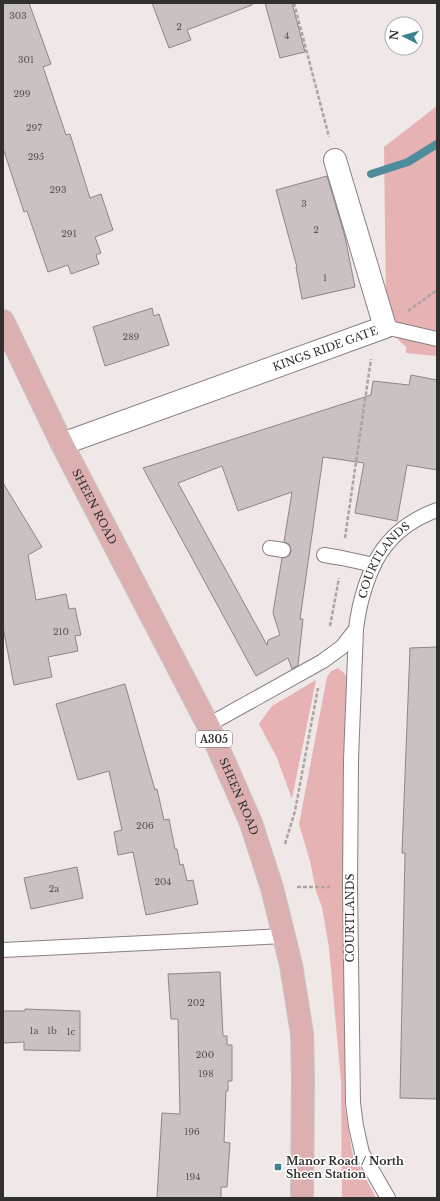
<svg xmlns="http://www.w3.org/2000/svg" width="440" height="1201" viewBox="0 0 440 1201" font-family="'Libre Baskerville',serif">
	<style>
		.green { fill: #e7b2b3 }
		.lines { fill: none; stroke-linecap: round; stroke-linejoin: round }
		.stream { stroke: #508d9c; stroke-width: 8 }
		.building { fill: #cac2c2; stroke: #8e8686; fill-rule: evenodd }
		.service-casing { stroke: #888080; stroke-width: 16 }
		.minor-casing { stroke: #888080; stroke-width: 24 }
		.primary-casing { stroke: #c6c5c5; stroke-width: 24 }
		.path { stroke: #aba4a4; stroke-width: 2.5; stroke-dasharray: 4 2; stroke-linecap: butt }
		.service { stroke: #fff; stroke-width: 14 }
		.minor { stroke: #fff; stroke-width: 22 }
		.primary { stroke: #dcafb0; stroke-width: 22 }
		.poi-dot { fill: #3e8191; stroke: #fff; stroke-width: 1.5 }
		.labels { text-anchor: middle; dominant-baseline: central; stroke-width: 3; stroke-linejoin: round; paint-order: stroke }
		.number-label { font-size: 9px; fill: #585454 }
		.shield { fill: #fff; stroke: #706d6d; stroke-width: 1 }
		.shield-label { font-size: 10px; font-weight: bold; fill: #322f2f }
		.street-label { font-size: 11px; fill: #322f2f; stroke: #fff }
		.poi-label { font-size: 11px; font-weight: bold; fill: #322f2f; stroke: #fff; text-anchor: start }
	</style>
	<rect width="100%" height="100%" fill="#f0e7e7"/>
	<g class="green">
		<path d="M 437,106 L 437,356 L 406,353 L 406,347 L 385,327 L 386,304 L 384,147 Z"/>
		<path d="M 338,668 L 344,673 L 348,679 L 344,861 L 345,1106 L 352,1152 L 376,1198 L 342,1198 L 341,1081 L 329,948 L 322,907 L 316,891 L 310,861 L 299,824 L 327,677 L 331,671 Z"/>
		<path d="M 316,680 L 292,799 L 277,758 L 259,724 L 272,706 Z"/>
	</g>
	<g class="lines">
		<path class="stream" d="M 371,174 L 408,162 L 437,144"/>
	</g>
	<g class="building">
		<path d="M 3,3 L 29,3 L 51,64 L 43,67 L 66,135 L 70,134 L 90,198 L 101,194 L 113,230 L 95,237 L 101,253 L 96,255 L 99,264 L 71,274 L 68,265 L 48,272 L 27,211 L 24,212 L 3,148 Z"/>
		<path d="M 152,3 L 252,3 L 252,5 L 187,30 L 191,40 L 169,48 Z"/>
		<path d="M 265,3 L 292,3 L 305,52 L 280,58 Z"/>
		<path d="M 327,176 L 345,237 L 355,287 L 302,299 L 296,267 L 297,267 L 276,190 Z"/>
		<path d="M 152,308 L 154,316 L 159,314 L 169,345 L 105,366 L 93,327 Z"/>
		<path d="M 411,375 L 437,380 L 437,470 L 407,465 L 397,521 L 355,513 L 364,463 L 323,457 L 300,619 L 303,619 L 298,665 L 292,669 L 288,658 L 256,676 L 143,468 L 371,395 L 373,381 L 409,385 ZM 222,466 L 238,511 L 292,492 L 284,542 L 289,544 L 291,551 L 289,556 L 282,558 L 273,613 L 280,635 L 268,640 L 267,645 L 178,483 Z"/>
		<path d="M 3,483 L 42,547 L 28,555 L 36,600 L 66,594 L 69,609 L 75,608 L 81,635 L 75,636 L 78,651 L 48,657 L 52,677 L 14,685 L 3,627 Z"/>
		<path d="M 437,647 L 437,1099 L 400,1098 L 405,853 L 402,853 L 410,648 Z"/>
		<path d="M 125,684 L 155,790 L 157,789 L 164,820 L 169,819 L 175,849 L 177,849 L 180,865 L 183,864 L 187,881 L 193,880 L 198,904 L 146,915 L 133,852 L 118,855 L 114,832 L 122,830 L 109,771 L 78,780 L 56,704 Z"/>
		<path d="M 77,867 L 83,898 L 31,909 L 24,878 Z"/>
		<path d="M 220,972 L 223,1036 L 227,1036 L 227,1045 L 232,1045 L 232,1081 L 228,1081 L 228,1091 L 226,1091 L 224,1142 L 230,1143 L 227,1187 L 221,1187 L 221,1198 L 157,1198 L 162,1113 L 180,1114 L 178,1019 L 171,1019 L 168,974 Z"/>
		<path d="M 25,1009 L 80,1011 L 80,1051 L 24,1050 L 24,1042 L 3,1043 L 3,1011 L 25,1011 Z"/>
	</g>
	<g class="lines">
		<g class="service-casing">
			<g id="service">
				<path d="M 385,327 L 437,339"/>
				<path d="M 270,548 L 283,550"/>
				<path d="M 324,555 L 342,558 L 374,565"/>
				<path d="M 208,725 L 323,661 L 342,647 L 356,629"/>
				<path d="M 3,950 L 284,936"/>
				<path id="s1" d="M 388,1198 L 362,1153 L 356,1126 L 353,1103 L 350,886 L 351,760 L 356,629 C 359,603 369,565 387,544 C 400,528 418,517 437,510"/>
			</g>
		</g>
		<g class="minor-casing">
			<g id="minor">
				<path id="s2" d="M 62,444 L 385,327 L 335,160"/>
			</g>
		</g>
		<g class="primary-casing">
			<g id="primary">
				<path id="s3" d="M 3,321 L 62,444 L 208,725 L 251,823 L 272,888 L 291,965 L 302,1034 L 303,1079 L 302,1198"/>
			</g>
		</g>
		<g class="path">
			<path d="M 294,3 L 329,137"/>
			<path d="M 408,311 L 437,290"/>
			<path d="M 345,538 L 371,359"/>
			<path d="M 330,626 L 339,578"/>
			<path d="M 285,844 L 295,811 L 318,688"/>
			<path d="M 297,887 L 330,887"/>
		</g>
		<use href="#service" class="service"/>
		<use href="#minor" class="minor"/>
		<use href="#primary" class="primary"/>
	</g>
	<rect class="poi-dot" x="274" y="1163" width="8" height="8" rx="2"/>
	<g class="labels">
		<g class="number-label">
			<text x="18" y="15">303</text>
			<text x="179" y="26">2</text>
			<text x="287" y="35">4</text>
			<text x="26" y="59">301</text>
			<text x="22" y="93">299</text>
			<text x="34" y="127">297</text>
			<text x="36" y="156">295</text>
			<text x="58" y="189">293</text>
			<text x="304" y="203">3</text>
			<text x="316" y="229">2</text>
			<text x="69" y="233">291</text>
			<text x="325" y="277">1</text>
			<text x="131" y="336">289</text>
			<text x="61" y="631">210</text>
			<text x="145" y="825">206</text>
			<text x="163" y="881">204</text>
			<text x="54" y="888">2a</text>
			<text x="196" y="1002">202</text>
			<text x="34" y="1030">1a</text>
			<text x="52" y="1030">1b</text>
			<text x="71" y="1031">1c</text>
			<text x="205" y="1054">200</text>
			<text x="206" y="1073">198</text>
			<text x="192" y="1131">196</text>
			<text x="193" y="1176">194</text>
		</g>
		<rect class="shield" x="196" y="731" width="36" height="16" rx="3"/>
		<g class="shield-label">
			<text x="214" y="739">A305</text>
		</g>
		<g class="street-label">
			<text stroke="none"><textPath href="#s2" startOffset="280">KINGS RIDE GATE</textPath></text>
			<text stroke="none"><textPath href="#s3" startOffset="207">SHEEN ROAD</textPath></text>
			<text stroke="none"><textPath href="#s1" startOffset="653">COURTLANDS</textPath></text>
			<text stroke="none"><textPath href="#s3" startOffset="531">SHEEN ROAD</textPath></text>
			<text transform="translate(350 918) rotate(-90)">COURTLANDS</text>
		</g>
		<g class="poi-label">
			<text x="286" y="1161">Manor Road / North<tspan x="286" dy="13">Sheen Station</tspan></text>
		</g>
	</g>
	<rect width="440" height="1201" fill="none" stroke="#322f2f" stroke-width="8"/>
	<g transform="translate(404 36) rotate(276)"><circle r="19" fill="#ffffff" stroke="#adacac"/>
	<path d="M0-3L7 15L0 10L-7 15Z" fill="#3e8191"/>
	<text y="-6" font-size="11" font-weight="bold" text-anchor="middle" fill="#322f2f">N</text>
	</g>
</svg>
